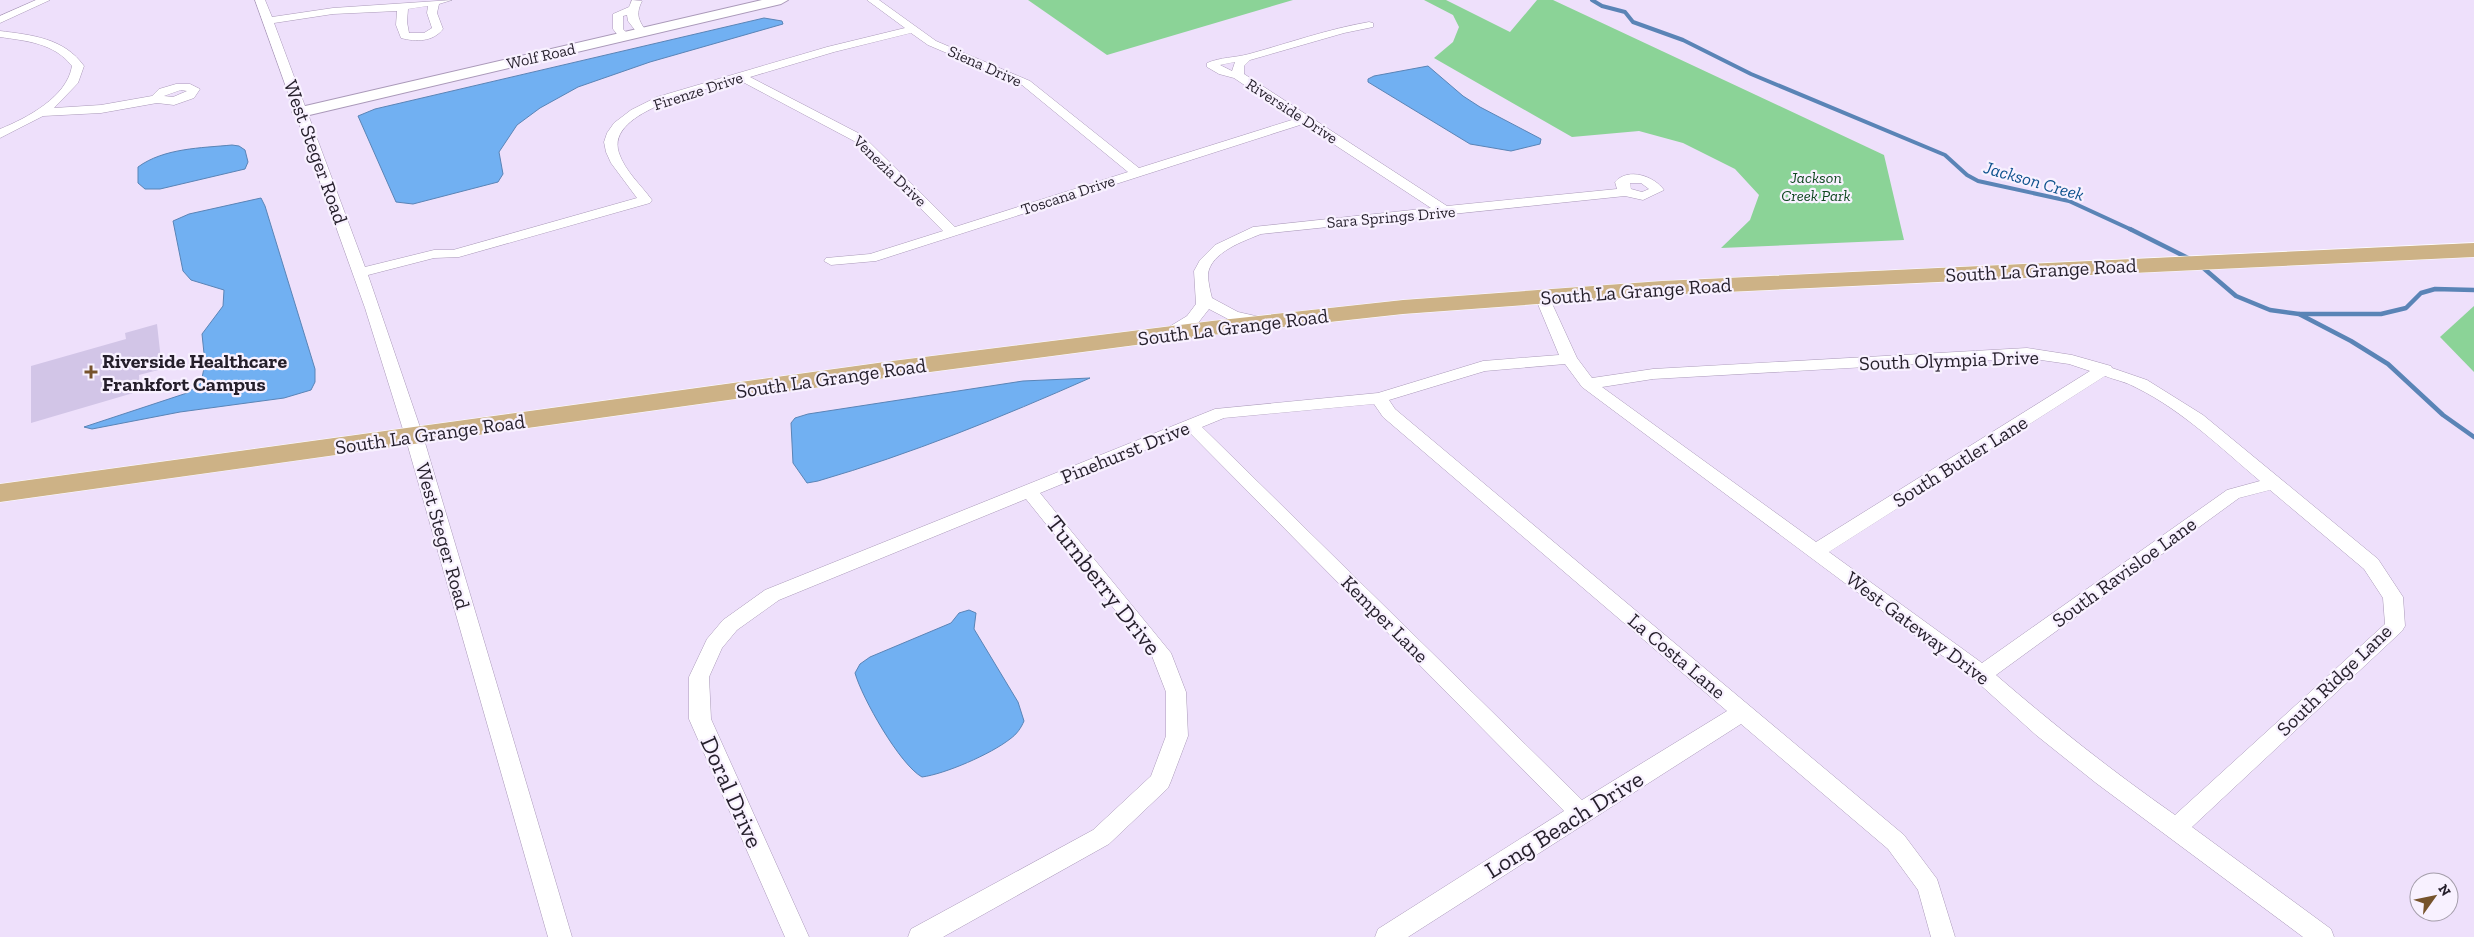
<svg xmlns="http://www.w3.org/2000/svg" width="2474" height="937" viewBox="0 0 2474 937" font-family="'Zilla Slab',serif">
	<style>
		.green { fill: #8bd397 }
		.water { fill: #71b0f2; stroke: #5a84b6 }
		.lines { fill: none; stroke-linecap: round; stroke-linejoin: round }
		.stream-far1 { stroke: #5a84b6; stroke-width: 4 }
		.stream { stroke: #5a84b6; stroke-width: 4.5 }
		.building { fill: #d2c5e7 }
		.minor-casing { stroke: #aa99b9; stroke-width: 1 }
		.secondary-casing { stroke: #aa99b9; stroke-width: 2 }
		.primary-casing { stroke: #fff; stroke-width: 1 }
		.minor { fill: #fff; fill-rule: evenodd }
		.secondary { fill: #fff; fill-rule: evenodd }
		.primary { fill: #cdb286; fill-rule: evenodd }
		.poi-dot { fill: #76532c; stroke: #f8f1ff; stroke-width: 2 }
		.labels { text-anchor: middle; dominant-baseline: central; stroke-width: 4.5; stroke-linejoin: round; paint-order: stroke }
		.far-street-label { font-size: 16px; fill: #251f2b; stroke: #f8f1ff }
		.far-park-label { font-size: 16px; font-style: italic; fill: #0f471f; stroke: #f8f1ff }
		.far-water-label { font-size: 18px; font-style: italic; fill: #0c518d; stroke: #f8f1ff }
		.street-label { font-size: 20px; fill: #251f2b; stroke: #f8f1ff }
		.poi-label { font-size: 20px; font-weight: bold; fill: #251f2b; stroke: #f8f1ff; text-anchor: start }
		.near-street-label { font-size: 24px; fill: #251f2b; stroke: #f8f1ff }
	</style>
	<rect width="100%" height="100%" fill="#eee0fb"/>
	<g class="green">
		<path d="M 1028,0 L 1293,0 L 1107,55 Z"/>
		<path d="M 1424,0 L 1446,0 L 1510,32 L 1537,0 L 1553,0 L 1884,155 L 1904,240 L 1721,248 L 1750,220 L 1759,195 L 1735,169 L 1683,143 L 1639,131 L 1572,137 L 1434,58 L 1453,42 L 1459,27 L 1453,15 Z"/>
		<path d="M 2474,306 L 2474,372 L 2440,337 Z"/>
	</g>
	<g class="water">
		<path d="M 764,18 L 782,21 L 783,24 L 650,62 L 578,87 L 540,108 L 517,125 L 499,152 L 503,174 L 498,182 L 413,204 L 396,202 L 358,116 L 375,109 Z"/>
		<path d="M 1428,66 L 1463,96 L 1480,107 L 1541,139 L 1540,144 L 1511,151 L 1470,144 L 1368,82 L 1368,79 L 1374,76 Z"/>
		<path d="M 232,145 L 239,146 L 245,150 L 248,162 L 245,169 L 160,189 L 145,189 L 138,183 L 138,167 C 164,148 201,148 232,145 Z"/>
		<path d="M 261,198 L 265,206 L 315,369 L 315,382 L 311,390 L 284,398 L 180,412 L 92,429 L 84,427 L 187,393 L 201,383 L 205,363 L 202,334 L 223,306 L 224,290 L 191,280 L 183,271 L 173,221 L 189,214 Z"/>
		<path d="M 1090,378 C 1002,417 911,454 818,481 L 807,483 L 793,463 L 791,423 L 795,418 L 808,414 L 1023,381 Z"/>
		<path d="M 969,610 L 976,613 L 974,629 L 1018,702 L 1024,721 C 1021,728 1017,734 1010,739 C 991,754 945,774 922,777 C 900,765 862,698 855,673 L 860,664 L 870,657 L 951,623 L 959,613 Z"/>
	</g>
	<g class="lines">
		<path class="stream-far1" d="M 1592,0 L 1602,6 L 1625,12 L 1633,22 L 1683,40 L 1751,74 L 1945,155 L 1967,175 L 1978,181 L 2069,201 L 2132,230"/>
		<g class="stream">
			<path d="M 2130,229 L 2192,260"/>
			<path d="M 2201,266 L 2236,296 L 2270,310 L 2299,314 L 2351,341 L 2388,364 L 2443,415 L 2474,437"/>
			<path d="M 2299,314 L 2381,314 L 2406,308 L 2421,293 L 2435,289 L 2474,290"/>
		</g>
	</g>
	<path class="building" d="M 157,324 L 162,369 L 139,375 L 140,391 L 31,423 L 31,366 L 126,339 L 125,333 Z"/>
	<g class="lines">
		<g class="minor-casing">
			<g id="minor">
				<path d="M 36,0 L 50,0 L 0,23 L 0,16 Z"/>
				<path d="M 255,0 L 265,0 L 272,17 L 333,8 L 452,0 L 439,4 L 437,13 L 443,29 C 433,42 416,42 401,38 L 396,25 L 397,11 L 333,14 L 274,23 L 365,267 L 434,250 L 453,250 L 637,198 L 611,163 L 606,152 L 604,142 L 607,133 L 614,123 L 631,110 L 657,97 L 827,47 L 905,28 L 867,0 L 879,0 L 936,41 L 1030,81 L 1139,168 L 1295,119 L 1234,78 L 1219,74 L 1207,67 L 1207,63 C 1221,57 1234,58 1249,54 C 1289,43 1328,29 1369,22 L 1373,23 L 1373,27 L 1344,33 L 1250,60 L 1244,66 L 1244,74 L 1447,206 L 1617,189 L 1615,182 C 1628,167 1654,176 1664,190 L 1643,200 L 1625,196 L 1261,234 C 1244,241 1211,252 1208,274 C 1208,282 1210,290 1212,298 L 1238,312 L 1269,319 L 1272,322 L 1269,325 L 1264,327 L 1228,319 L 1209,309 L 1198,323 L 1169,338 L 1161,333 L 1164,330 L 1187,316 L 1196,304 L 1194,271 L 1200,260 L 1215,245 L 1253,227 L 1431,208 L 1303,124 L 876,261 L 831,265 L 824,261 L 826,258 L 870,254 L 943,231 L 854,141 L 739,80 C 710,89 604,110 619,153 C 625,171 641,185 652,200 L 650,203 L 459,257 L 434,258 L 368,275 L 423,436 L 572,937 L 548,937 L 405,436 L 365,308 ZM 428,6 L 427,13 L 432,28 L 424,33 L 409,33 L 407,22 L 408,9 ZM 911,33 L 928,45 L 1022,85 L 1128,172 L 955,227 L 862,135 L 750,77 L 834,52 ZM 1235,62 L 1232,71 L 1220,65 ZM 1630,183 L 1641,183 L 1649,189 L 1642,192 L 1631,189 Z"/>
				<path d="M 632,0 L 642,1 C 635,15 639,21 647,32 L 646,34 L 638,34 L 628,21 L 627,15 L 623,16 L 623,29 L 630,36 L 628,38 L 620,38 L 613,29 L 613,14 L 629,7 Z"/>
				<path d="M 0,31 C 32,35 64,38 84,66 L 78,83 L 54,108 L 101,105 L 152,96 L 159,89 L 176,84 L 190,84 L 200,89 L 194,98 L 174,105 L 157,103 L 101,113 L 43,116 L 0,138 L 0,129 C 27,118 67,97 72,66 C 54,43 27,41 0,37 ZM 181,90 L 187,91 L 173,97 L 164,96 Z"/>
				<path d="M 1542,293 L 1549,297 L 1577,358 L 1592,378 L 1653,369 L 2027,348 L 2072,355 L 2111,366 L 2112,368 L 2147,380 L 2203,415 L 2378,559 L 2403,597 L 2405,626 L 2402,631 L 2192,827 L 2331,929 L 2334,937 L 2303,937 L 2096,783 L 2036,735 L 1975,680 L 1582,387 L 1565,364 L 1485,371 L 1389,400 L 1395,409 L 1904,835 L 1937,879 L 1955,937 L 1931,937 L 1918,890 L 1888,849 L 1741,724 L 1408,937 L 1375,937 L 1378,929 L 1564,811 L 1189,432 L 1040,493 L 1171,653 L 1186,692 L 1188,736 L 1171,781 L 1168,788 L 1109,844 L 943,937 L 908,937 L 911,929 L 1093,830 L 1151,776 L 1166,736 L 1166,692 L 1152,656 L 1026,499 L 779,600 L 737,630 L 722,648 L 709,677 L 711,719 L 809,937 L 785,937 L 689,719 L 689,677 L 707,639 L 723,620 L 765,590 L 1215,409 L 1378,393 L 1483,361 L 1559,355 L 1535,297 ZM 2027,358 L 2069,364 L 2090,371 L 1816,542 L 1602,387 L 1653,379 ZM 2105,376 C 2115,380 2127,382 2137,388 C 2183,411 2221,448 2260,481 L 2227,490 L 1982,663 L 1829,552 ZM 1374,404 L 1383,417 L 1727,711 L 1582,800 L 1202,427 L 1224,418 ZM 2270,490 L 2364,569 L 2383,598 L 2385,624 L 2175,815 C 2112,771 2054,725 1996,675 L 2239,498 Z"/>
			</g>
		</g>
		<g class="secondary-casing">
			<path id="secondary" d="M 762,0 L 788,0 L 781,4 L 301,117 L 295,116 L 292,112 L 295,108 L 301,107 Z"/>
		</g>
		<g class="primary-casing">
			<path id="primary" d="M 2474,243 L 2474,257 L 1662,295 L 1403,314 L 1212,335 L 892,377 L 0,502 L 0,484 L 892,361 L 1212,321 L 1403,300 L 1662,281 Z"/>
		</g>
		<use href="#minor" class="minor"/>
		<use href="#secondary" class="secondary"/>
		<use href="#primary" class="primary"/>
	</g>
	<path class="poi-dot" d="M88.5 364.5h5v5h5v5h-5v5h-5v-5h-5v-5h5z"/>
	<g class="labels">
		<g class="far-street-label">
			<text transform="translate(541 56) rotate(-13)">Wolf Road</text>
			<text transform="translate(985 66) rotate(24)">Siena Drive</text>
			<text transform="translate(698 91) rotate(-18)">Firenze Drive</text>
			<text transform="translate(1292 111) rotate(33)">Riverside Drive</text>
			<text transform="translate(890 171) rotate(44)">Venezia Drive</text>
			<text transform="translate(1068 195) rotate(-18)">Toscana Drive</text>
			<text transform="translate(1391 217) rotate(-5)">Sara Springs Drive</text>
		</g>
		<g class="far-park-label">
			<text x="1816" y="177">Jackson<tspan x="1816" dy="18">Creek Park</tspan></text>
		</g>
		<g class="far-water-label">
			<text transform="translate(2034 181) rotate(16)">Jackson Creek</text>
		</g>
		<g class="street-label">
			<text transform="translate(316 152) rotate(70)">West Steger Road</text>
			<text transform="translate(2041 270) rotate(-3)">South La Grange Road</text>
			<text transform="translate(1636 291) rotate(-4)">South La Grange Road</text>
			<text transform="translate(1233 327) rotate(-7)">South La Grange Road</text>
			<text transform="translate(1949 360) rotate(-2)">South Olympia Drive</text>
			<text transform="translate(831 378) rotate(-8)">South La Grange Road</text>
			<text transform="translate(430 434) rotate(-8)">South La Grange Road</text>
			<text transform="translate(1125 452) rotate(-22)">Pinehurst Drive</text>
			<text transform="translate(1960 461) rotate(-32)">South Butler Lane</text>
			<text transform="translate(443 536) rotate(74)">West Steger Road</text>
			<text transform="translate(2124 572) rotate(-36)">South Ravisloe Lane</text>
			<text transform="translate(1385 619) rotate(45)">Kemper Lane</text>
			<text transform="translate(1918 628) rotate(37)">West Gateway Drive</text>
			<text transform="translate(1677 656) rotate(40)">La Costa Lane</text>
			<text transform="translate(2334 680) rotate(-44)">South Ridge Lane</text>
		</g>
		<g class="poi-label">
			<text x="102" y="361">Riverside Healthcare<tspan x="102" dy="23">Frankfort Campus</tspan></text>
		</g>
		<g class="near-street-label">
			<text transform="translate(1104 585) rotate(52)">Turnberry Drive</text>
			<text transform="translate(732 792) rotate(66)">Doral Drive</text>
			<text transform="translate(1564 824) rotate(-32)">Long Beach Drive</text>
		</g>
	</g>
	<g transform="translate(2434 897) rotate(57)"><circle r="24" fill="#f8f1ff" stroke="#a49daa"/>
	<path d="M0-4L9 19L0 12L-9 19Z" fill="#76532c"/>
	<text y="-8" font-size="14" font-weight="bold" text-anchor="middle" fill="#251f2b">N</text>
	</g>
</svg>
